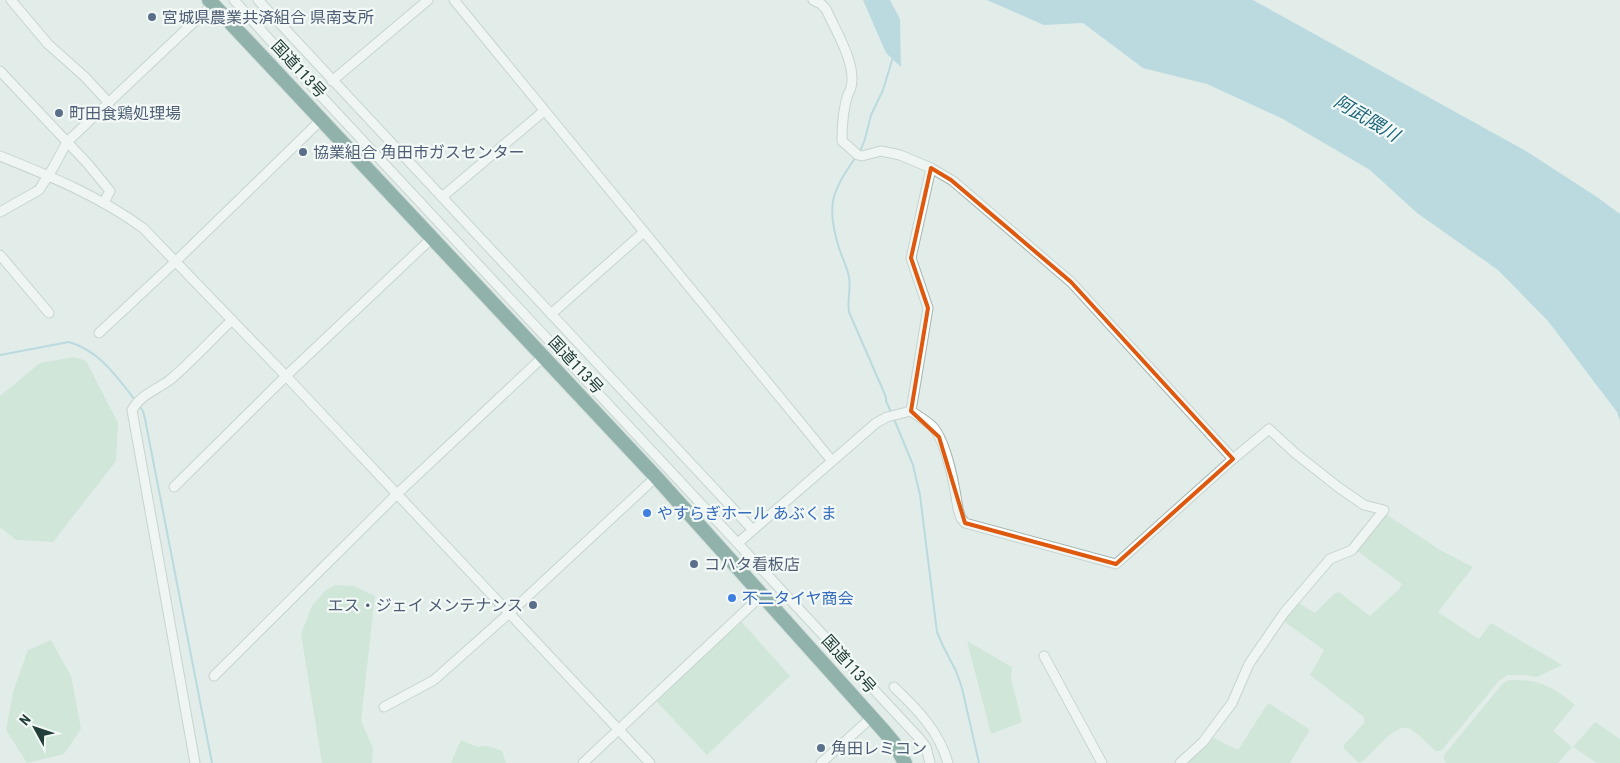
<svg xmlns="http://www.w3.org/2000/svg" width="1620" height="763" viewBox="0 0 1620 763" font-family="'Roboto Condensed','Noto Sans JP',sans-serif">
	<style>
		.green { fill: #bbdec6 }
		.water { fill: #8ac4d3 }
		.lines { fill: none; stroke-linecap: round; stroke-linejoin: round }
		.stream { stroke: #8ac4d3; stroke-width: 2 }
		.minor-casing { stroke: #a5b5b0; stroke-width: 11 }
		.highway-casing { stroke: #c1c9c7; stroke-width: 16 }
		.minor { stroke: #fff; stroke-width: 9 }
		.highway { stroke: #2d6b61; stroke-width: 14 }
		.marked { fill: none; stroke: #de580e; stroke-width: 4; stroke-linejoin: round }
		.service-dot { fill: #5c6f8a; stroke: #f3f9f6; stroke-width: 2 }
		.shop-dot { fill: #3f7fe0; stroke: #f3f9f6; stroke-width: 2 }
		.labels { text-anchor: middle; dominant-baseline: central; stroke-width: 4.5; stroke-linejoin: round; paint-order: stroke }
		.service-label { font-size: 16px; fill: #4e5e75; stroke: #f3f9f6; text-anchor: start }
		.street-label { font-size: 16px; fill: #223e38; stroke: #f3f9f6 }
		.shop-label { font-size: 16px; fill: #366cbe; stroke: #f3f9f6; text-anchor: start }
		.water-label { font-size: 18px; font-style: italic; fill: #1b667b; stroke: #f3f9f6 }
	</style>
	<rect width="100%" height="100%" fill="#e2ede9"/>
	<g class="green">
		<path d="M 75,357 L 86,361 L 118,423 L 116,461 L 53,542 L 16,540 L 0,527 L 0,396 L 40,363 Z"/>
		<path d="M 1384,513 L 1440,550 L 1473,567 L 1438,612 L 1479,639 L 1491,623 L 1562,665 L 1537,677 L 1524,675 L 1508,675 L 1499,681 L 1441,751 L 1436,751 C 1428,745 1421,736 1412,730 C 1395,718 1374,756 1359,763 L 1344,749 L 1344,745 L 1364,723 L 1364,717 L 1310,675 L 1324,650 L 1282,620 L 1295,601 L 1315,613 L 1334,594 L 1339,592 L 1370,616 L 1399,589 L 1402,584 L 1356,550 Z"/>
		<path d="M 335,585 L 354,586 L 375,596 L 361,721 L 373,748 L 372,763 L 322,763 L 301,634 L 312,606 L 325,591 Z"/>
		<path d="M 740,620 L 790,676 L 707,755 L 655,700 Z"/>
		<path d="M 51,640 L 71,676 L 81,729 L 64,754 L 27,763 L 6,730 L 13,692 L 28,650 Z"/>
		<path d="M 967,641 L 1012,667 L 1011,679 L 1022,722 L 991,734 Z"/>
		<path d="M 1509,680 C 1540,679 1552,686 1575,705 L 1553,731 L 1572,747 L 1558,763 L 1447,763 L 1444,760 L 1444,755 L 1503,683 Z"/>
		<path d="M 1268,703 L 1309,729 L 1309,731 L 1290,763 L 1187,763 L 1208,745 L 1212,737 L 1238,750 Z"/>
		<path d="M 1595,722 L 1620,739 L 1620,763 L 1597,763 L 1573,747 Z"/>
		<path d="M 461,740 L 477,747 L 488,746 L 502,751 L 506,763 L 451,763 Z"/>
	</g>
	<g class="water">
		<path d="M 863,0 L 890,0 L 900,19 L 901,67 L 886,53 Z"/>
		<path d="M 987,0 L 1253,0 L 1526,151 L 1597,197 L 1620,214 L 1620,421 L 1617,412 L 1548,321 L 1498,270 L 1417,213 L 1370,170 L 1283,119 L 1207,84 L 1143,68 L 1083,23 L 1044,25 Z"/>
	</g>
	<g class="lines">
		<g class="stream">
			<path d="M 860,152 L 865,139 L 871,115 L 883,90 L 893,57"/>
			<path d="M 856,157 C 831,191 826,207 839,248 C 842,257 847,267 849,277 C 851,289 847,300 849,312 L 886,397 L 886,401 L 891,412"/>
			<path d="M 0,355 L 69,342 C 100,351 116,376 135,400"/>
			<path d="M 139,406 L 143,411 L 145,419 L 212,763"/>
			<path d="M 894,419 L 913,465 L 920,495 L 937,632 L 943,646 L 956,671 L 962,688 L 979,763"/>
		</g>
		<g class="minor-casing">
			<g id="minor">
				<path d="M 11,0 L 48,44 L 85,77 L 109,103"/>
				<path d="M 234,0 L 295,68 L 919,738 L 926,747 L 930,763"/>
				<path d="M 258,0 L 752,529"/>
				<path d="M 454,0 L 832,461"/>
				<path d="M 813,0 L 821,4 L 826,9 C 835,30 857,64 851,87 C 851,88 849,93 848,94 C 843,109 842,125 842,141 L 858,155 L 862,156 L 881,151 L 900,155 L 931,168 L 953,181 L 1071,282 L 1233,459"/>
				<path d="M 0,71 L 87,163 L 110,191 L 104,202"/>
				<path d="M 332,81 L 428,0"/>
				<path d="M 0,156 C 50,176 99,196 143,228 L 286,376 L 650,763"/>
				<path d="M 442,197 L 544,111"/>
				<path d="M 0,212 L 39,190 L 53,168 L 67,142 L 213,4"/>
				<path d="M 0,255 L 49,313"/>
				<path d="M 551,314 L 644,232"/>
				<path d="M 99,333 L 174,263 L 322,119"/>
				<path d="M 911,411 L 928,308 L 911,258 L 931,168"/>
				<path d="M 174,487 L 286,376 L 433,237"/>
				<path d="M 738,543 L 876,423 L 887,417 L 911,411 C 918,416 927,421 933,427 C 947,443 955,488 958,509 L 961,518 L 965,523 L 1116,564 L 1233,459 L 1269,429 L 1295,453 L 1338,487 L 1364,505 L 1384,510 L 1352,550 L 1330,559 L 1284,613 L 1249,664 L 1232,703 L 1203,742 L 1180,763"/>
				<path d="M 1044,656 L 1102,763"/>
				<path d="M 214,676 L 397,494 L 544,356"/>
				<path d="M 894,687 C 917,709 939,731 948,763"/>
				<path d="M 384,707 L 434,680 L 515,608 L 656,477"/>
				<path d="M 195,763 L 132,410 C 141,394 157,390 171,379 C 192,361 212,339 232,320"/>
				<path d="M 583,763 L 763,594"/>
				<path d="M 821,763 L 872,717"/>
			</g>
		</g>
		<g class="highway-casing">
			<path id="highway" d="M 209,0 L 656,477 L 884,731 L 894,743 L 905,763"/>
		</g>
		<use href="#minor" class="minor"/>
		<use href="#highway" class="highway"/>
	</g>
	<path d="M0 0H1620V763H0ZM 931,168 L 951,180 L 1071,282 L 1233,459 L 1116,564 L 965,523 L 939,437 L 911,411 L 928,308 L 911,258 Z" fill="#e2ede9" fill-opacity=".55" fill-rule="evenodd"/>
	<path class="marked" d="M 931,168 L 951,180 L 1071,282 L 1233,459 L 1116,564 L 965,523 L 939,437 L 911,411 L 928,308 L 911,258 Z"/>
	<g class="service-dot">
		<circle cx="152" cy="17" r="5"/>
		<circle cx="59" cy="113" r="5"/>
		<circle cx="303" cy="152" r="5"/>
		<circle cx="694" cy="564" r="5"/>
		<circle cx="533" cy="605" r="5"/>
		<circle cx="821" cy="748" r="5"/>
	</g>
	<g class="shop-dot">
		<circle cx="647" cy="513" r="5"/>
		<circle cx="732" cy="598" r="5"/>
	</g>
	<g class="labels">
		<g class="service-label">
			<text x="162" y="17">宮城県農業共済組合 県南支所</text>
			<text x="69" y="113">町田食鶏処理場</text>
			<text x="313" y="152">協業組合 角田市ガスセンター</text>
			<text x="704" y="564">コハタ看板店</text>
			<text x="523" y="605" text-anchor="end">エス・ジェイ メンテナンス</text>
			<text x="831" y="748">角田レミコン</text>
		</g>
		<g class="street-label">
			<text transform="translate(299 69) rotate(47)">国道113号</text>
			<text transform="translate(576 365) rotate(47)">国道113号</text>
			<text transform="translate(849 664) rotate(48)">国道113号</text>
		</g>
		<g class="shop-label">
			<text x="657" y="513">やすらぎホール あぶくま</text>
			<text x="742" y="598">不二タイヤ商会</text>
		</g>
		<g class="water-label">
			<text transform="translate(1367 118) rotate(31)">阿武隈川</text>
		</g>
	</g>
	<g transform="translate(35 728) rotate(310)" stroke="#f3f9f6" stroke-width="4" paint-order="stroke">
	<path d="M0-4L9 19L0 12L-9 19Z" fill="#223e38"/>
	<text y="-8" font-size="14" font-weight="bold" text-anchor="middle" fill="#223e38">N</text>
	</g>
</svg>
